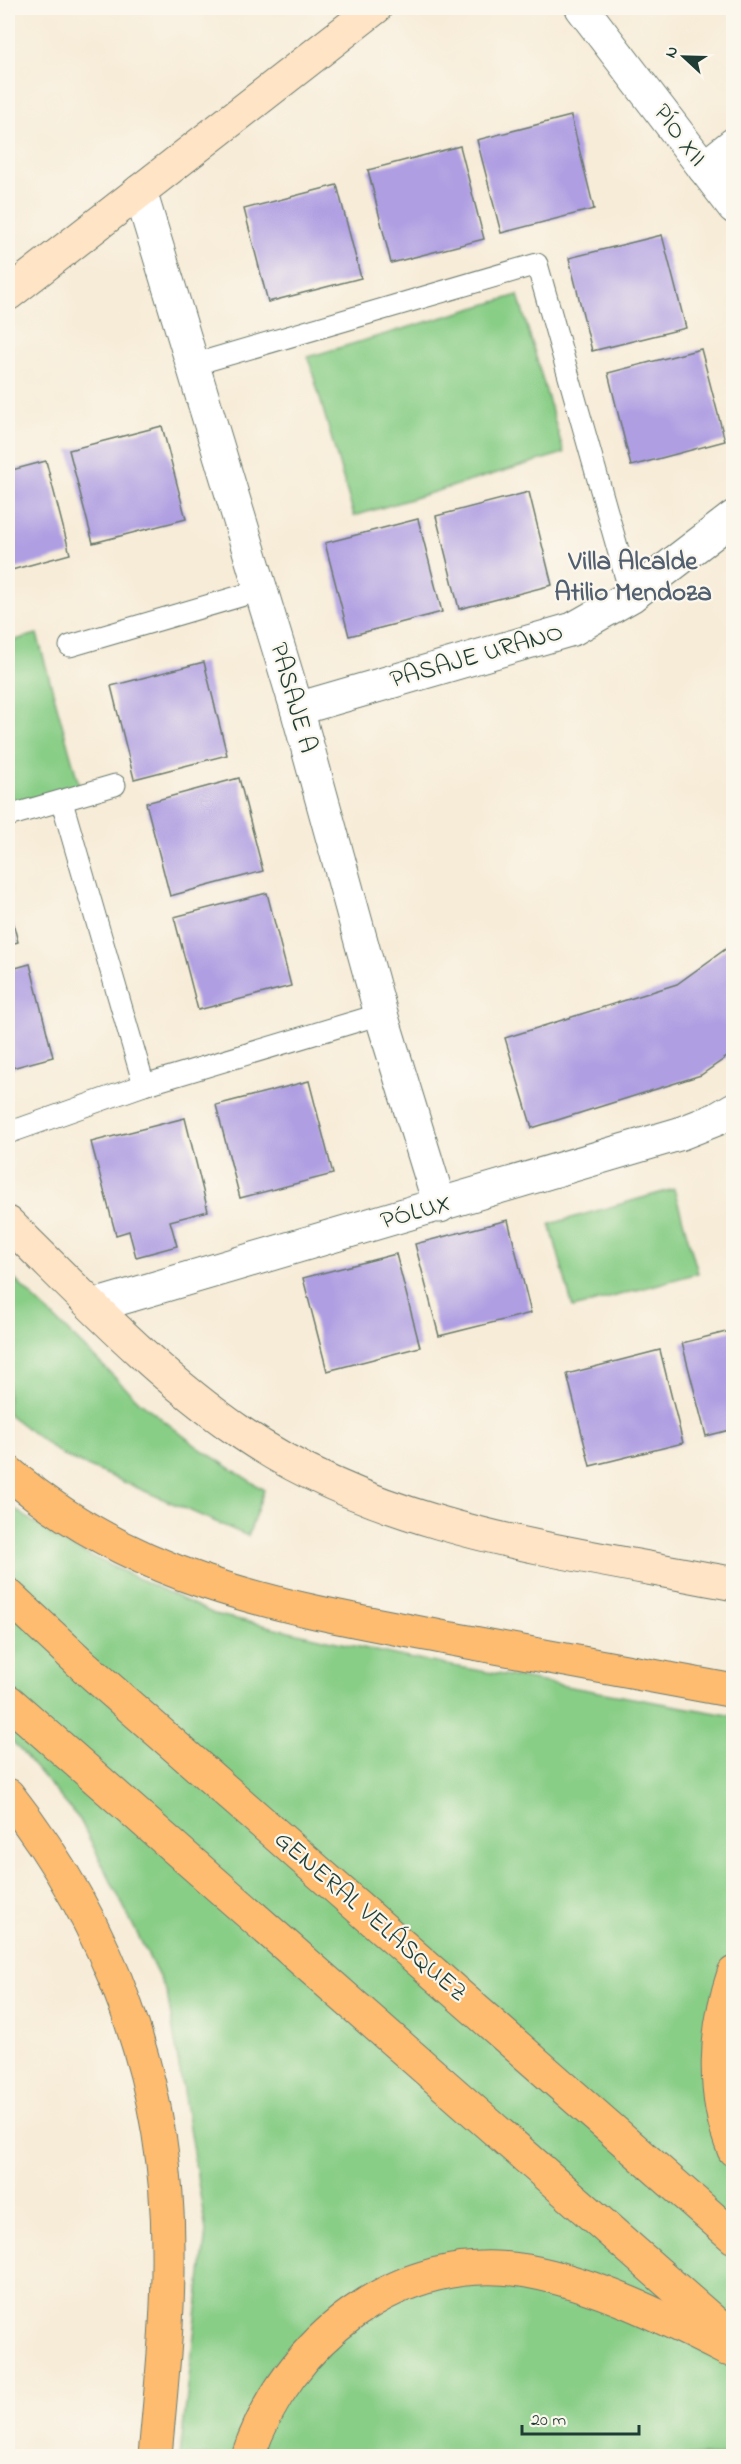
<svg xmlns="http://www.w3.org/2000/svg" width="741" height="2464" viewBox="0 0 741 2464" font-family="'Indie Flower',sans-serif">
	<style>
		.green { fill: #89ce87; stroke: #54865e; stroke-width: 1.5 }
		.building { fill: #af9ee2 }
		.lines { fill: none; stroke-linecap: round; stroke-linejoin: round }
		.lane-casing { stroke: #6b7a6d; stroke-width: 23 }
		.street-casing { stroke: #6b7a6d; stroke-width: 35 }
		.secondary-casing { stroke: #6b7a6d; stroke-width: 35 }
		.highway-casing { stroke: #6b7a6d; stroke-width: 35 }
		.lane { stroke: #fff; stroke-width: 21 }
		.street { stroke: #fff; stroke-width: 33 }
		.secondary { stroke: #ffe4c6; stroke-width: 33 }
		.highway { stroke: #febc70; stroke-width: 33 }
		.labels { text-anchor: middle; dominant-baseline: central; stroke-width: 4.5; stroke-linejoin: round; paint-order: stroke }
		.street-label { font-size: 26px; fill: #1f3d34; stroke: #fbf7ec }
		.neighbourhood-label { font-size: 27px; font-weight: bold; fill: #515f71; stroke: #fbf7ec }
	</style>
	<rect width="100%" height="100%" fill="#fbf7ec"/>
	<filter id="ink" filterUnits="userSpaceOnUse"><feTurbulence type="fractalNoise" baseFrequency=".0167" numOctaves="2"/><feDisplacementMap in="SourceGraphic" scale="12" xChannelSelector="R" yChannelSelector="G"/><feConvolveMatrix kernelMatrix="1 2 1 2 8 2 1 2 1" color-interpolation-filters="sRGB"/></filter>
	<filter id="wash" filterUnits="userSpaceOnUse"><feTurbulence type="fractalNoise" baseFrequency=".008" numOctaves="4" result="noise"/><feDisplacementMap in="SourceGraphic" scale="24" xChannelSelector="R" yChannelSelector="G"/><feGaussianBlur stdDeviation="1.35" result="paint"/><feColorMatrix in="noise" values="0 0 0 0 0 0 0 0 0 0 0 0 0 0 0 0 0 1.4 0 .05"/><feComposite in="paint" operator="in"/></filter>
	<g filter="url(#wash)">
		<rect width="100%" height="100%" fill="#f7ecd8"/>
		<g class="green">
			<path d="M 518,295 L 564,453 L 354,516 L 308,357 Z"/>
			<path d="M 37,634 L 79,785 L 8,805 L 8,642 Z"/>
			<path d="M 674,1189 L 698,1273 L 573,1308 L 550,1224 Z"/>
			<path d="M 8,1273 L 139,1401 L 199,1448 L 264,1490 L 248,1536 L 62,1455 L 8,1414 Z"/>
			<path d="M 8,1504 L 63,1543 L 214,1614 L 403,1657 L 733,1716 L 733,2456 L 180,2456 L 206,2231 L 167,1993 L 80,1820 L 8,1736 Z"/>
		</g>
		<g id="blocks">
			<g class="building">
				<path d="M 571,116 L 594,209 L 501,233 L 477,140 Z"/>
				<path d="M 460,146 L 484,239 L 391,263 L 368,170 Z"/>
				<path d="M 337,185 L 361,278 L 268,302 L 244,209 Z"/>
				<path d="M 662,235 L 686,328 L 592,351 L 569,258 Z"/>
				<path d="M 701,349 L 725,441 L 631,466 L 608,373 Z"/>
				<path d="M 162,426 L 186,519 L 93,543 L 69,450 Z"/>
				<path d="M 46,461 L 70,554 L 8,571 L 8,471 Z"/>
				<path d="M 529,492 L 552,585 L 459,609 L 436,516 Z"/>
				<path d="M 418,519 L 442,612 L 349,636 L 325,543 Z"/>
				<path d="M 204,662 L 227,755 L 134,779 L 111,686 Z"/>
				<path d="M 239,778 L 263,871 L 170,896 L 146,803 Z"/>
				<path d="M 267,893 L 291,986 L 198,1010 L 174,917 Z"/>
				<path d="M 8,903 L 18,942 L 8,945 Z"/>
				<path d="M 734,943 L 734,1052 L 701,1075 L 532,1128 L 505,1038 L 677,984 Z"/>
				<path d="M 30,964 L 53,1057 L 8,1069 L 8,970 Z"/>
				<path d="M 309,1081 L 333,1174 L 240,1198 L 216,1105 Z"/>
				<path d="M 185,1118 L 208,1211 L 170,1221 L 177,1246 L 136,1257 L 129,1231 L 116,1235 L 91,1142 Z"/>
				<path d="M 508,1220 L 531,1313 L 439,1336 L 415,1244 Z"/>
				<path d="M 396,1254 L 420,1347 L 327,1371 L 303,1278 Z"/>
				<path d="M 734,1330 L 734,1429 L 706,1436 L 682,1343 Z"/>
				<path d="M 660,1350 L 683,1443 L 590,1466 L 567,1374 Z"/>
			</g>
		</g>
	</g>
	<g filter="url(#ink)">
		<use href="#blocks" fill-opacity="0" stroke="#6b7a6d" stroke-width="1.5"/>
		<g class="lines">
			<g class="lane-casing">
				<g id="lane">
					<path d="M 192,365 L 537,264 L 631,596"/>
					<path d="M 70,646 L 261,590"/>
					<path d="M 62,802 L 144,1085"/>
					<path d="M 8,816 L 115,785"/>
					<path d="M 8,1133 L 144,1085 L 381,1014"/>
				</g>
			</g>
			<g class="street-casing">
				<g id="street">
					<path d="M 582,8 L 734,207"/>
					<path d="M 704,168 L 734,144"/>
					<path d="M 140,191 L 297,709 L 381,1014 L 440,1206"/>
					<path d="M 297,709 L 573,629 L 631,596 L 734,517"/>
					<path d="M 94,1306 L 679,1134 L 717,1119 L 734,1109"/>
				</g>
			</g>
			<g class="secondary-casing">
				<g id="secondary">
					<path d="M 8,294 L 375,8"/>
					<path d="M 8,1223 C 82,1295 154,1373 240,1432 C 385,1532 565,1551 734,1584"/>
				</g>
			</g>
			<g class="highway-casing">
				<g id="highway">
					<path d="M 8,1472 C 139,1585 289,1608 452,1639 C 546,1656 640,1674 734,1691"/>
					<path d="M 8,1595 L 85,1667 L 734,2237"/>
					<path d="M 8,1701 L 734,2340"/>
					<path d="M 8,1795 C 110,1925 168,2081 168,2248 C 169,2318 161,2387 155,2456"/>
					<path d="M 734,1973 C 715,2029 711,2094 734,2150"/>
					<path d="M 248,2456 C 287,2341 399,2249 527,2271 C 597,2284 663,2317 726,2349"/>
				</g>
			</g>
			<use href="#lane" class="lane"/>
			<use href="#street" class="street"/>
			<use href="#secondary" class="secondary"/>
			<use href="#highway" class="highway"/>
		</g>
	</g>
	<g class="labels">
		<g class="street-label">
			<text transform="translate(679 136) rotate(53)">PÍO XII</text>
			<text transform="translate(477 657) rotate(-16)">PASAJE URANO</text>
			<text transform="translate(292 698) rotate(74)">PASAJE A</text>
			<text transform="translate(416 1213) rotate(-16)">PÓLUX</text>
			<text transform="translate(370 1917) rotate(41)">GENERAL VELÁSQUEZ</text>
		</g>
		<g class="neighbourhood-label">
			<text x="633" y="562">Villa Alcalde<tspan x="633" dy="31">Atilio Mendoza</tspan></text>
		</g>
	</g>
	<rect width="741" height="2464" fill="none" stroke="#fbf7ec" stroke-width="30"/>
	<g transform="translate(684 57) rotate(292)" stroke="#fbf7ec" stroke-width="4.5" paint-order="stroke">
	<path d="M0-4.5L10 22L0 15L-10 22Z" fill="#1f3d34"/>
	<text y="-9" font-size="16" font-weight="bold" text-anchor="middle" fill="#1f3d34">N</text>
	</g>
	<path d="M522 2425v9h117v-9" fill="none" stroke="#1f3d34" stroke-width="3"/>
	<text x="531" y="2425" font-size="18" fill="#1f3d34" stroke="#fbf7ec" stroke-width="4.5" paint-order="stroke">20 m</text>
</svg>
